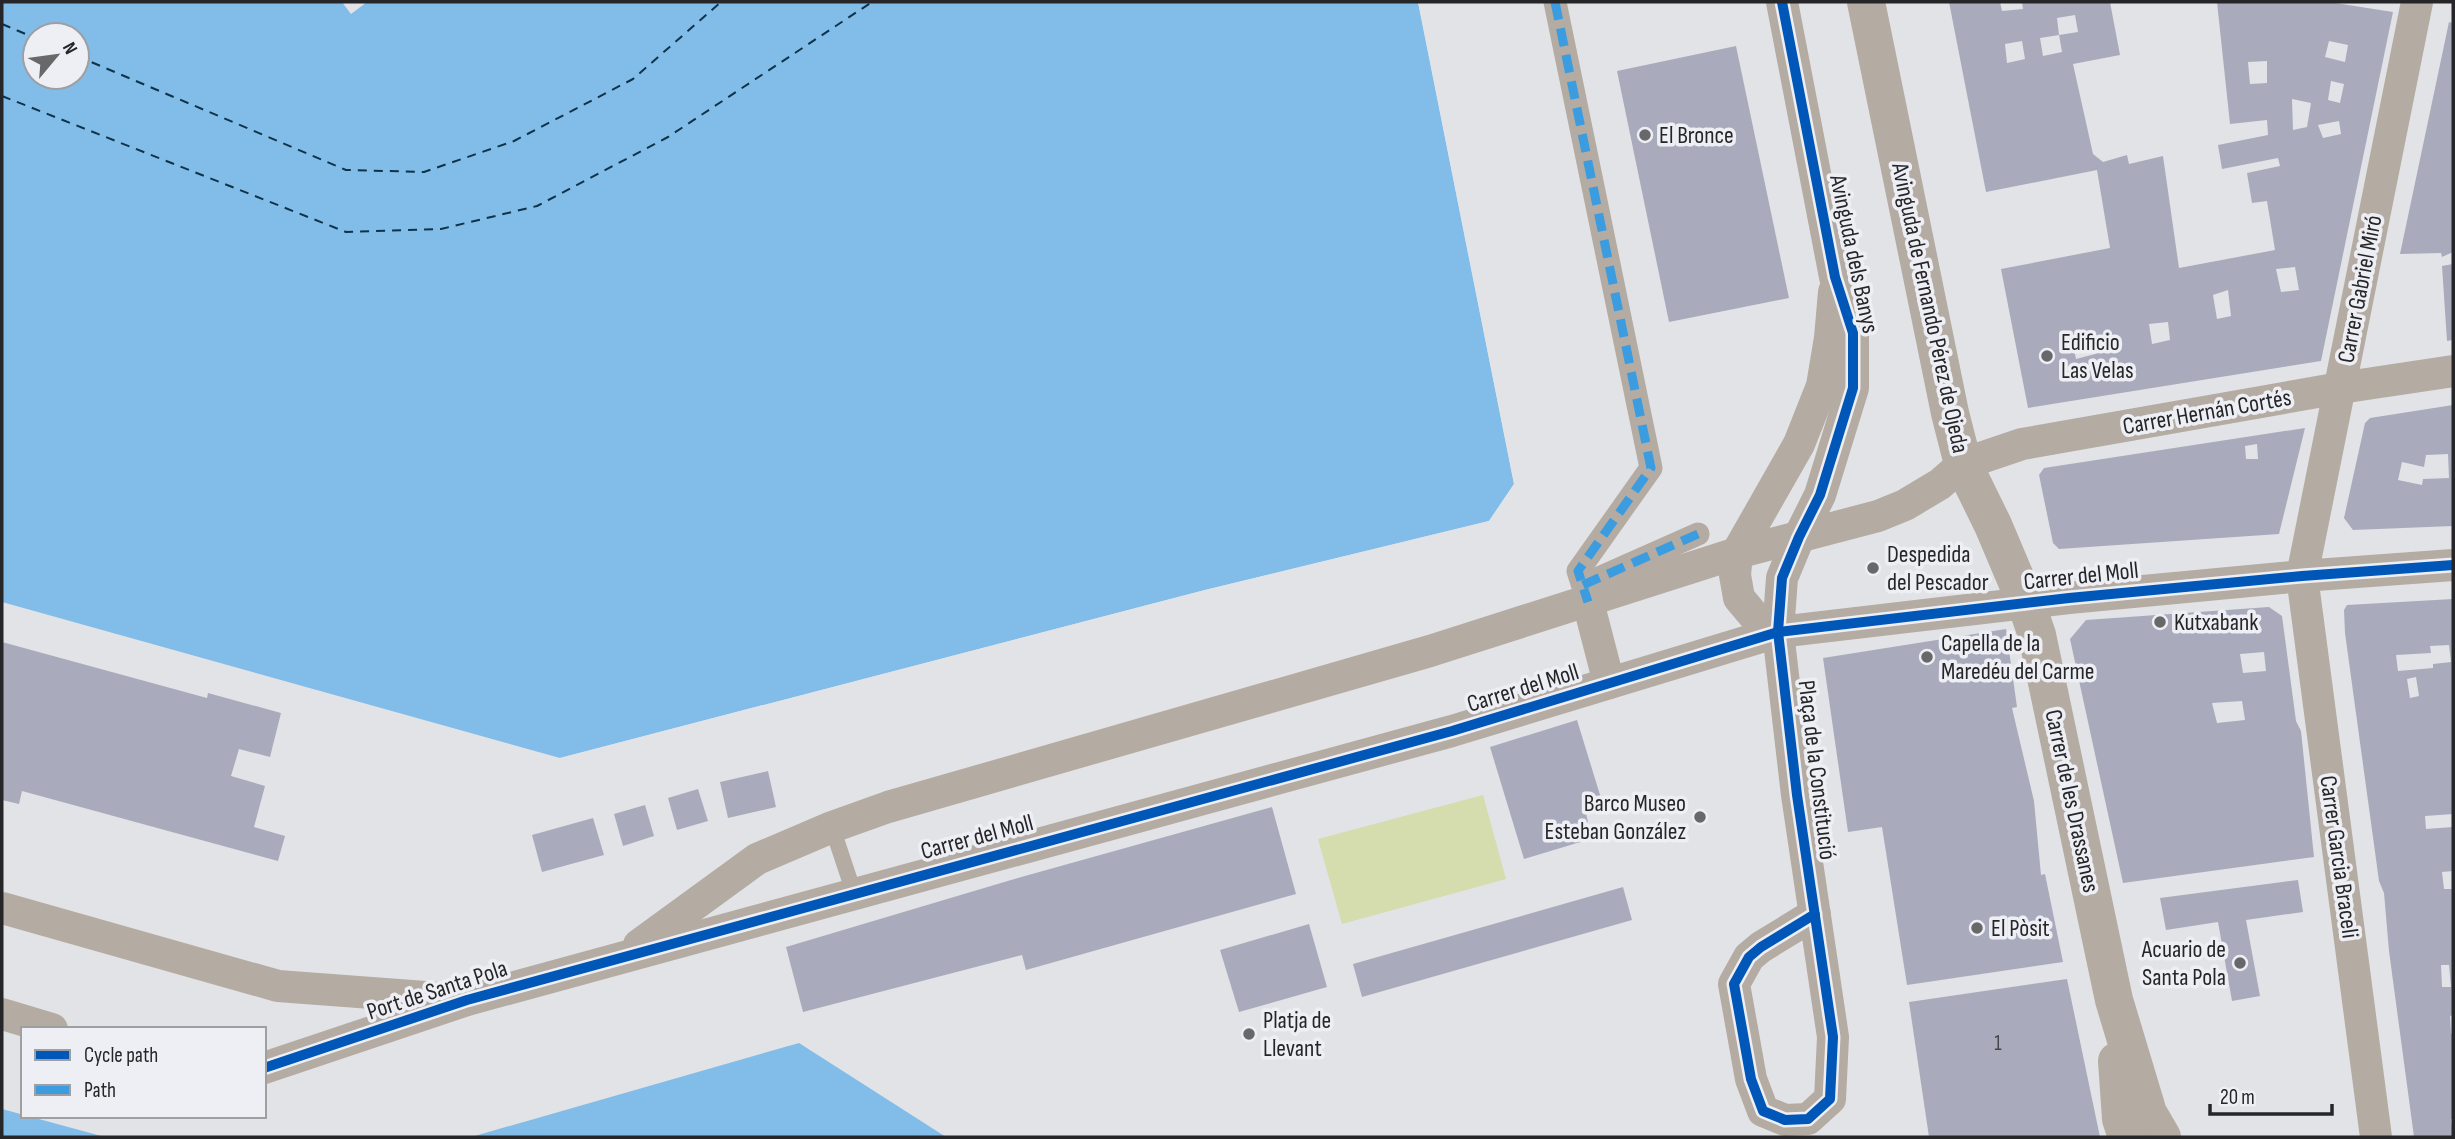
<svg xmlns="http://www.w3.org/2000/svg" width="2455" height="1139" viewBox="0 0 2455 1139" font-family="'Sofia Sans Condensed',sans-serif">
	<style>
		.green { fill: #d5dcae }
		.water { fill: #81bde8; fill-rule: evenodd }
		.pier { fill: #e2e3e6 }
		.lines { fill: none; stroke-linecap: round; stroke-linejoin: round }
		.ferry { stroke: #0e334b; stroke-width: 2; stroke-dasharray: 9 7; stroke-linecap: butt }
		.building { fill: #a9abbc; fill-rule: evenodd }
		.service { stroke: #b4aba3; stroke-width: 16 }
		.pedestrian { stroke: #b4aba3; stroke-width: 23 }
		.minor { stroke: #b4aba3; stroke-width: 32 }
		.tertiary { stroke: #b4aba3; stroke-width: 38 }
		.quiet { stroke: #3c9ce0; stroke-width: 9; stroke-dasharray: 18 9; stroke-linecap: butt }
		.cycleway-casing { stroke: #eeeff5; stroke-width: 15 }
		.cycleway { stroke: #0057b8; stroke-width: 10 }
		.poi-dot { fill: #68686a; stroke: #eeeff5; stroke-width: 2.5 }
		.labels { text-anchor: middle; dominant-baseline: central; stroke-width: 7; stroke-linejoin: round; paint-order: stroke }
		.number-label { font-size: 21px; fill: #47474d }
		.poi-label { font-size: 24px; fill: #262628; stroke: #eeeff5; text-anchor: start }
		.street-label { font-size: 24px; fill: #262628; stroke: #eeeff5 }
	</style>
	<rect width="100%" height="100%" fill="#e2e3e6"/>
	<path class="green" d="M 1483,795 L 1506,879 L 1342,924 L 1318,839 Z"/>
	<g class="water">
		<path d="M 2,2 L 342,2 L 351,14 L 367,2 L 1418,2 L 1514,484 L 1489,521 L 1205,590 L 560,758 L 2,602 ZM 35,35 L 77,35 L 77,77 L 35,77 Z"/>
		<path d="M 799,1043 L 946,1137 L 471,1137 Z"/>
		<path d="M 2,1109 L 105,1137 L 2,1137 Z"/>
	</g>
	<path class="pier" d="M 1418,2 L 1422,2 L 1517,484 L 1492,524 L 1206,594 L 561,761 L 560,758 L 1205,590 L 1489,521 L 1514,484 Z"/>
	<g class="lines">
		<g class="ferry">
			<path d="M 2,24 L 35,38"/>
			<path d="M 77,56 L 346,170 L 424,172 L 514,141 L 633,79 L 721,2"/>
			<path d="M 2,96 L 346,232 L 441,229 L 537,206 L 668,137 L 872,2"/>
		</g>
	</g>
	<g class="building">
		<path d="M 1949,2 L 2000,2 L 2002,11 L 2023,9 L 2022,2 L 2110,2 L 2120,55 L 2073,64 L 2093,154 L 2103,162 L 2127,155 L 2129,164 L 2163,156 L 2179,268 L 2275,250 L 2267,201 L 2252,203 L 2247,173 L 2280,166 L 2278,158 L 2222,169 L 2218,145 L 2268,135 L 2267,120 L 2230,124 L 2217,2 L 2329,2 L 2393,12 L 2321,361 L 2028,408 L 2001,269 L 2110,248 L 2097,170 L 1986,192 ZM 2075,15 L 2078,32 L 2059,35 L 2062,52 L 2043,56 L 2040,38 L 2059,35 L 2057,18 ZM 2022,41 L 2025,59 L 2007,63 L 2005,44 ZM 2329,41 L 2348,45 L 2345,62 L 2325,57 ZM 2267,61 L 2267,83 L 2250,84 L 2248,62 ZM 2331,81 L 2344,84 L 2340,103 L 2328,100 ZM 2292,99 L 2311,103 L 2307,127 L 2293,130 ZM 2339,121 L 2341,134 L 2323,138 L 2318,125 ZM 2295,267 L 2299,290 L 2281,292 L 2276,269 ZM 2228,290 L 2231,316 L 2217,319 L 2213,295 ZM 2168,322 L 2170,340 L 2152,344 L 2149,324 ZM 2097,341 L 2099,353 L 2076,359 L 2073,345 Z"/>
		<path d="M 2449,22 L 2453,23 L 2453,252 L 2442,257 L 2441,253 L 2400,254 Z"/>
		<path d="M 1736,46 L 1789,298 L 1669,322 L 1617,71 Z"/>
		<path d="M 2453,264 L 2453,340 L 2447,341 L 2442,266 Z"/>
		<path d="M 2453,405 L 2453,526 L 2353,530 L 2344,518 L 2365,423 L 2370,418 ZM 2448,454 L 2449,478 L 2423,479 L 2422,485 L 2398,480 L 2402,462 L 2424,467 L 2426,455 Z"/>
		<path d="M 2305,428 L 2279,534 L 2059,549 L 2053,543 L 2039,475 L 2044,468 ZM 2257,444 L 2258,459 L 2246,459 L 2245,446 Z"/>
		<path d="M 2453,599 L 2453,814 L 2425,816 L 2426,829 L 2453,827 L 2453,871 L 2442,872 L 2444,889 L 2453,889 L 2453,1015 L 2450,1016 L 2451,1034 L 2453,1034 L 2453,1119 L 2451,1119 L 2453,1137 L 2414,1137 L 2389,951 L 2384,893 L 2379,881 L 2345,633 L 2344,610 L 2347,605 ZM 2449,645 L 2451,662 L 2433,664 L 2433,668 L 2398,671 L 2396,655 L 2431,653 L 2430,646 ZM 2416,677 L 2419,696 L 2410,698 L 2407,679 ZM 2441,965 L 2449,965 L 2451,987 L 2442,987 Z"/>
		<path d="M 2269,607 L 2282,616 L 2296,721 L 2301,731 L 2314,857 L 2123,883 L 2070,639 L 2086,620 ZM 2264,652 L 2266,671 L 2243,673 L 2240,654 ZM 2242,701 L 2245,720 L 2217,723 L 2212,703 Z"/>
		<path d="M 2006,629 L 2017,707 L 2012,708 L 2034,801 L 2041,875 L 2045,874 L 2063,962 L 1907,985 L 1882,827 L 1848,832 L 1823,658 Z"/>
		<path d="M 2,642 L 207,698 L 208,693 L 281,713 L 270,757 L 239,749 L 231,776 L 265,786 L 254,827 L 285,836 L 278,861 L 22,791 L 19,804 L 2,800 Z"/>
		<path d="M 1577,720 L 1604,808 L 1586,813 L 1588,822 L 1582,824 L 1587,840 L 1524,859 L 1490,747 Z"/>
		<path d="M 768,771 L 776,807 L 728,818 L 720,782 Z"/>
		<path d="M 698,789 L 708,821 L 677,830 L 668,798 Z"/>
		<path d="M 645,805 L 654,836 L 623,846 L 614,814 Z"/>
		<path d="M 1272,807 L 1296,894 L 1026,970 L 1022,955 L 803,1012 L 786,947 L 1011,880 Z"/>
		<path d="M 593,818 L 604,855 L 542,872 L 532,835 Z"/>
		<path d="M 2298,880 L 2303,912 L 2246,920 L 2260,996 L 2232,1001 L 2218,922 L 2166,930 L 2160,898 Z"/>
		<path d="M 1623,887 L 1632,920 L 1362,997 L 1353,964 Z"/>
		<path d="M 1309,924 L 1327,987 L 1239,1012 L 1220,950 Z"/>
		<path d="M 2067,979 L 2100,1137 L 1929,1137 L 1909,1002 Z"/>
	</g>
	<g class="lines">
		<path class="service" d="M 832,827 L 854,893"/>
		<g class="pedestrian">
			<path d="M 1555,2 L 1651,468 L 1578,571 L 1588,602"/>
			<path d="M 1583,585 L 1698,534"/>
		</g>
		<g class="minor">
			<path d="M 1782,2 L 1835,277 L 1853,333 L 1853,388 L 1820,495 L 1799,537 L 1782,578 L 1778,632 L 1797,795 L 1833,1037 L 1830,1099 L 1808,1119 L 1785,1120 L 1763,1111 L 1751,1079 L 1734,984 L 1749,957 L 1761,947 L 1815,914"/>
			<path d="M 1588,602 L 1609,683"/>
			<path d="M 1778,632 L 1755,617 L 1739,598 L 1735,575 L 1737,553 L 1799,444 L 1822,386 L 1830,338 L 1834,292"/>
			<path d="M 2,908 L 278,986 L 452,999"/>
			<path d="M 639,945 L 757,859 L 832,827 L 888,807 L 1430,651 L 1737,553 L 1878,516 L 1905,505 L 1940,484 L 1963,464 L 2022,444 L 2340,388 L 2453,371"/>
			<path d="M 2,1014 L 52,1029"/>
			<path d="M 264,1068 L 467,1000 L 1452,731 L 1778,632 L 2069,598 L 2302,576 L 2453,565"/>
			<path d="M 2376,1137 L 2302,576 L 2417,2"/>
		</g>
		<g class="tertiary">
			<path d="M 1866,2 L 1950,413 L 1963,464 L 1993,525 L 2026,603 L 2037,635 L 2114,1000 L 2148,1113 L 2162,1137"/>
			<path d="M 2117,1061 L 2121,1119 L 2127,1137"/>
		</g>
		<g class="quiet">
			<path d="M 1555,2 L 1651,468 L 1578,571 L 1588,602"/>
			<path d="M 1583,585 L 1698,534"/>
		</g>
		<g class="cycleway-casing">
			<g id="cycleway">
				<path d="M 1782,2 L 1835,277 L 1853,333 L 1853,388 L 1820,495 L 1799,537 L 1782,578 L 1778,632 L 1797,795 L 1833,1037 L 1830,1099 L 1808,1119 L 1785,1120 L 1763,1111 L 1751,1079 L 1734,984 L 1749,957 L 1761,947 L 1815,914"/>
				<path d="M 264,1068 L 467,1000 L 1452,731 L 1778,632 L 2069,598 L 2302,576 L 2453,565"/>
			</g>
		</g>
		<use href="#cycleway" class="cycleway"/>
	</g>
	<g class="poi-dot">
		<circle cx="1645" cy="135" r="7"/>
		<circle cx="2047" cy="356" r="7"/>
		<circle cx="1873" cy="568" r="7"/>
		<circle cx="2160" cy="622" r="7"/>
		<circle cx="1927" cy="657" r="7"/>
		<circle cx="1700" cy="817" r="7"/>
		<circle cx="1977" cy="928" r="7"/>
		<circle cx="2240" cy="963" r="7"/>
		<circle cx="1249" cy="1034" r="7"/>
	</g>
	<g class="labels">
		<g class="number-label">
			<text x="1998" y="1043">1</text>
		</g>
		<g class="poi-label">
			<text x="1659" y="135">El Bronce</text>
			<text x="2061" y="342">Edificio<tspan x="2061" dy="28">Las Velas</tspan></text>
			<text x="1887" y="554">Despedida<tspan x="1887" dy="28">del Pescador</tspan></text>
			<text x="2174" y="622">Kutxabank</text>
			<text x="1941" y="643">Capella de la<tspan x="1941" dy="28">Maredéu del Carme</tspan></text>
			<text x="1686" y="803" text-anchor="end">Barco Museo<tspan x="1686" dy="28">Esteban González</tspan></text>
			<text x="1991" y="928">El Pòsit</text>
			<text x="2226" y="949" text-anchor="end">Acuario de<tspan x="2226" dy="28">Santa Pola</tspan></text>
			<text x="1263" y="1020">Platja de<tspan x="1263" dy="28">Llevant</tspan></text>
		</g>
		<g class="street-label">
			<text transform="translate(1854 254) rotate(78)">Avinguda dels Banys</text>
			<text transform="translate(2360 289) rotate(-79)">Carrer Gabriel Miró</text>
			<text transform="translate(1930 308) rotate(78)">Avinguda de Fernando Pérez de Ojeda</text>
			<text transform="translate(2207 412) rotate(-10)">Carrer Hernán Cortés</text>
			<text transform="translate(2081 576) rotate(-6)">Carrer del Moll</text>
			<text transform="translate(1523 688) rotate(-17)">Carrer del Moll</text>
			<text transform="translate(1817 770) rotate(83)">Plaça de la Constitució</text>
			<text transform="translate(2072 801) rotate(78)">Carrer de les Drassanes</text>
			<text transform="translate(977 837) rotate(-15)">Carrer del Moll</text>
			<text transform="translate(2339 857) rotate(82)">Carrer Garcia Braceli</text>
			<text transform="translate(437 990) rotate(-18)">Port de Santa Pola</text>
		</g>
	</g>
	<rect width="2455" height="1139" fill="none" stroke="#262628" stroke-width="7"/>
	<rect x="21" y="1027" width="245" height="91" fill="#eeeff5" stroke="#9e9fa3" stroke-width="2"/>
	<rect x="35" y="1050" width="35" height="10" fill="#0057b8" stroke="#9e9fa3" stroke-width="2"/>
	<text x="84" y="1062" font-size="21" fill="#262628">Cycle path</text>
	<rect x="35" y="1085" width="35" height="10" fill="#3c9ce0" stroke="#9e9fa3" stroke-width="2"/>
	<text x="84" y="1097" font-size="21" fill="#262628">Path</text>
	<g transform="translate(56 56) rotate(61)"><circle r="33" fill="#eeeff5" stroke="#9e9fa3" stroke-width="2"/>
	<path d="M0-5L12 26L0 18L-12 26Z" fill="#68686a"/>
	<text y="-10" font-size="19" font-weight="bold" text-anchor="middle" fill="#262628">N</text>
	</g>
	<path d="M2210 1104v10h122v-10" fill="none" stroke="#262628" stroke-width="3.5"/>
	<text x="2220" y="1104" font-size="21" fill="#262628" stroke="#eeeff5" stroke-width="5" paint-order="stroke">20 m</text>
</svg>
